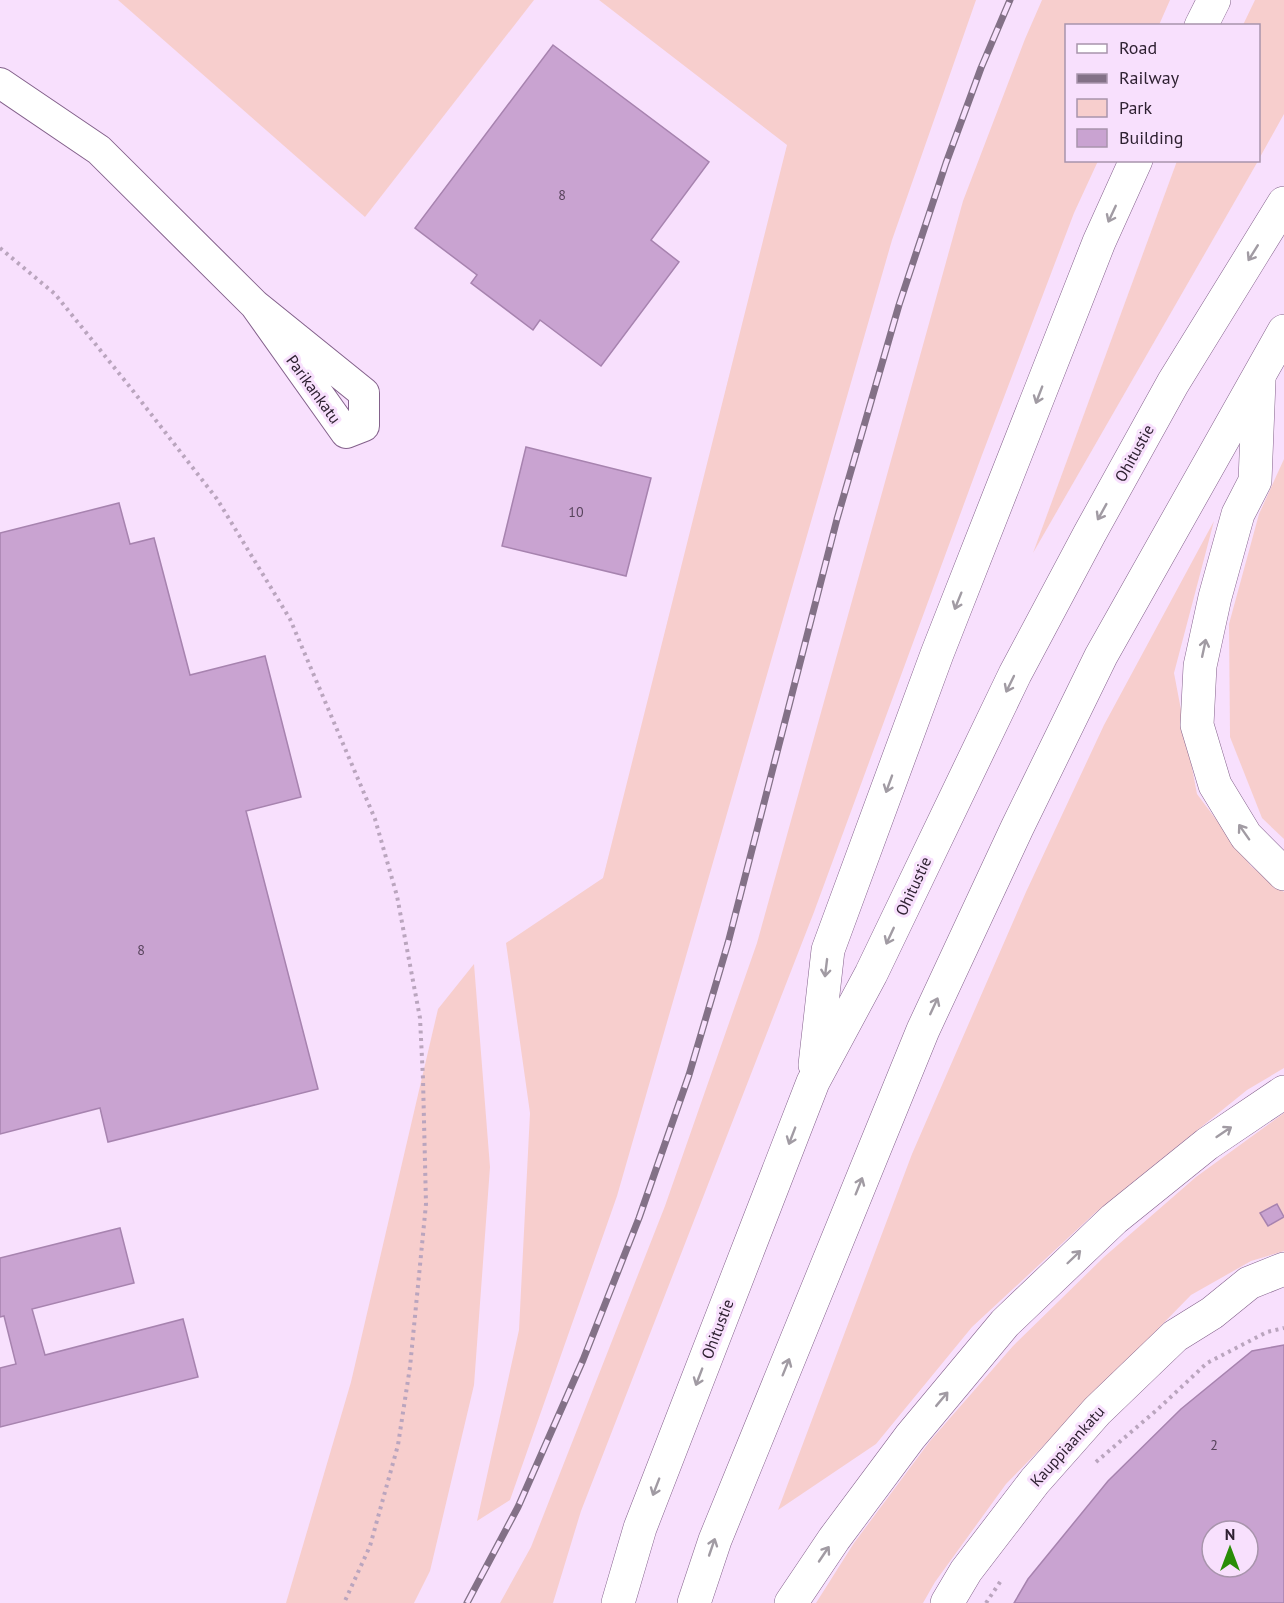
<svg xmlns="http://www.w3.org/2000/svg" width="1284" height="1603" viewBox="0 0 1284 1603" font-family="'PT Sans',sans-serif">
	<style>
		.green { fill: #f7cecd }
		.building { fill: #c9a3d1; stroke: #a783af; stroke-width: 1.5; fill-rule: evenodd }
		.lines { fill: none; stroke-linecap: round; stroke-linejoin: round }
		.minor-casing { stroke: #83618b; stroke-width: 32 }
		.tertiary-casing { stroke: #83618b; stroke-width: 34 }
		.motorway-casing { stroke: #83618b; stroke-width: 34 }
		.path { stroke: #baa5be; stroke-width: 4; stroke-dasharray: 3 4.5; stroke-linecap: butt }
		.minor { stroke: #fff; stroke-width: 30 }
		.tertiary { stroke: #fff; stroke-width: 33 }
		.motorway { stroke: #fff; stroke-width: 33 }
		.rail-casing { stroke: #837187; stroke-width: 7 }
		.rail { stroke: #f8e0fd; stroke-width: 4.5; stroke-dasharray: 14; stroke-linecap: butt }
		.oneway { stroke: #a19ba3 }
		.labels { text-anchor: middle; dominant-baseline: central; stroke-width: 6; stroke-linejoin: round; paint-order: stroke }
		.number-label { font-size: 14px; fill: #56425a }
		.street-label { font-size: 16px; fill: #2f2132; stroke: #f8e0fd }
	</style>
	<rect width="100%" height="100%" fill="#f8e0fd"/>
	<g class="green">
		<path d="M 118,0 L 534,0 L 365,217 Z"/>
		<path d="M 599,0 L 976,0 L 892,240 L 617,1196 L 510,1500 L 477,1521 L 519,1330 L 530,1113 L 506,943 L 603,878 L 787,145 Z"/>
		<path d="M 1042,0 L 1170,0 L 1159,25 L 1066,26 L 1066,160 L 1098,161 L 1074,213 L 982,455 L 814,912 L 581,1511 L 553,1603 L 500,1603 L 531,1547 L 665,1206 L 757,943 L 963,201 L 1025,39 Z"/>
		<path d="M 1255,0 L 1284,0 L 1284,114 L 1259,159 L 1258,26 L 1243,25 Z"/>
		<path d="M 1177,161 L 1258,161 L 1033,553 Z"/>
		<path d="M 1284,459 L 1284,839 L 1262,818 L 1230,737 L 1229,624 L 1259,514 Z"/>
		<path d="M 1214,521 L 1174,673 L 1197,794 L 1251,866 L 1284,892 L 1284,1068 L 1247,1090 L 1096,1212 L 972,1327 L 876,1444 L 778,1510 L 912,1154 L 1026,892 L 1104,725 Z"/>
		<path d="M 474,964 L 490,1167 L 474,1385 L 430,1571 L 414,1603 L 286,1603 L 351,1382 L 438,1009 Z"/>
		<path d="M 1284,1113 L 1284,1251 L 1251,1261 L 1191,1295 L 1006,1484 L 935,1582 L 923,1603 L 816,1603 L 854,1543 L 930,1441 L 1013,1346 L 1104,1257 L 1196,1177 Z"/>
	</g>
	<g class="building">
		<path d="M 553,45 L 709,162 L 651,240 L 679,262 L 601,366 L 540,320 L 533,330 L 471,283 L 477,275 L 415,228 Z"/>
		<path d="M 526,447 L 651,478 L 626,576 L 502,546 Z"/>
		<path d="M 119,503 L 130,544 L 154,538 L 190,675 L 265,656 L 301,797 L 246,811 L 318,1089 L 108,1142 L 100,1108 L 0,1134 L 0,533 Z"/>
		<path d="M 1277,1204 L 1284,1217 L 1268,1226 L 1260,1213 Z"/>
		<path d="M 120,1228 L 134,1283 L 32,1309 L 45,1355 L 183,1319 L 198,1377 L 0,1427 L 0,1368 L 16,1364 L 4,1316 L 0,1317 L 0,1258 Z"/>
		<path d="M 1284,1345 L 1284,1603 L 1014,1603 L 1028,1579 L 1108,1481 L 1181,1409 L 1252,1351 ZM 1212,1531 L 1248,1531 L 1248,1567 L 1212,1567 Z"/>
	</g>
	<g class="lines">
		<g class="minor-casing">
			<path id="minor" d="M 0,83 L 99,150 L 255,305 L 364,393 L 364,426 L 346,433 L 255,305"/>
		</g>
		<g class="tertiary-casing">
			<path id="tertiary" d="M 947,1603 L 966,1571 L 1035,1481 L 1097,1411 L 1175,1336 L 1212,1313 L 1249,1283 L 1284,1269"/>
		</g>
		<g class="motorway-casing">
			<g id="motorway">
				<path d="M 1201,26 L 1214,0"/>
				<path d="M 1259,381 L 1255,481 L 1238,514 L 1215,597 L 1200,666 L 1197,725 L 1215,785 L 1246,836 L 1284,874"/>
				<path d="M 815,1065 L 828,950 L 937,654 L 1099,242 L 1136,160"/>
				<path d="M 618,1603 L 640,1528 L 813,1082 L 871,974 L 1015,674 L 1090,533 L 1173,383 L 1284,203"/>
				<path d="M 694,1603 L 715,1540 L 923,1030 L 1017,828 L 1101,656 L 1284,331"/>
				<path d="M 791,1603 L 834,1539 L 910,1437 L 1005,1323 L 1114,1219 L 1207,1144 L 1284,1092"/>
			</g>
		</g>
		<g class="path">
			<path d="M 0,248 L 55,294 L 130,387 L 217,499 L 290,619 L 375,819 L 397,896 L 420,1018 L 423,1079 L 426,1204 L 410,1367 L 398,1445 L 370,1546 L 344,1603"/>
			<path d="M 1096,1462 L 1158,1409 L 1207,1363 L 1267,1332 L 1284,1328"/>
			<path d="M 986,1603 L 1002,1579"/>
		</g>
		<use href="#minor" class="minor"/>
		<use href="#tertiary" class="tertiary"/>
		<use href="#motorway" class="motorway"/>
		<g class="rail-casing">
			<path id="rail" d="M 467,1603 L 518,1507 L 583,1360 L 639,1218 L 689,1075 L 728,943 L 837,519 L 899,305 L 946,163 L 981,68 L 1010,0"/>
		</g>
		<use href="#rail" class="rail"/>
	</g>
	<defs><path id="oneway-shaft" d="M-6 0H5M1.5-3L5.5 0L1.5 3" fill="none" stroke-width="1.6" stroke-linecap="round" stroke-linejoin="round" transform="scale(1.5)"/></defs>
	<g class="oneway">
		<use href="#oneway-shaft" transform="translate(1112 214) rotate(115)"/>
		<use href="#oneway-shaft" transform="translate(1253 253) rotate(122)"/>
		<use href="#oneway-shaft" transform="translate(1039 395) rotate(111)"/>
		<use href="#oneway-shaft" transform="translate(1102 512) rotate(119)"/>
		<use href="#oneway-shaft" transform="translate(958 601) rotate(112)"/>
		<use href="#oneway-shaft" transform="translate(1204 648) rotate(-78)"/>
		<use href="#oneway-shaft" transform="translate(1010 684) rotate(116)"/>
		<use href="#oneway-shaft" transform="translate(889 784) rotate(110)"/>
		<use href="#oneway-shaft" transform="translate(1244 832) rotate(-125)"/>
		<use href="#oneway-shaft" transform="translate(890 936) rotate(115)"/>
		<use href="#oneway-shaft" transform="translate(826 968) rotate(97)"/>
		<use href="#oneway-shaft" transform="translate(934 1006) rotate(-65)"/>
		<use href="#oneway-shaft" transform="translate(1224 1132) rotate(-34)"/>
		<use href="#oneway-shaft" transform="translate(792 1136) rotate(111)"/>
		<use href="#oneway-shaft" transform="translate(859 1186) rotate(-68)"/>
		<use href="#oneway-shaft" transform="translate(1074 1257) rotate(-44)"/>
		<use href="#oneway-shaft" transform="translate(786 1367) rotate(-68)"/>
		<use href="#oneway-shaft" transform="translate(699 1377) rotate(111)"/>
		<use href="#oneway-shaft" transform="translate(942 1399) rotate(-50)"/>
		<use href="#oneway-shaft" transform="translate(656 1487) rotate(111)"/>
		<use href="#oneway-shaft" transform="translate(712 1547) rotate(-71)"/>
		<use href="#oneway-shaft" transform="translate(824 1554) rotate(-56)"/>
	</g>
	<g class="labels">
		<g class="number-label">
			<text x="562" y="195">8</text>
			<text x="576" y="512">10</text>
			<text x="141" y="950">8</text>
			<text x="1214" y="1445">2</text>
		</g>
		<g class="street-label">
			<text transform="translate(314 389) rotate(54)">Parikankatu</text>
			<text transform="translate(1134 453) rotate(-61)">Ohitustie</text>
			<text transform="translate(913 886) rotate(-65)">Ohitustie</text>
			<text transform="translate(717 1329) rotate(-69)">Ohitustie</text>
			<text transform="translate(1067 1446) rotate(-48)">Kauppiaankatu</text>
		</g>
	</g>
	<rect x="1065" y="24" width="195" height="138" fill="#f8e0fd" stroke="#a894ac" stroke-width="1.5"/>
	<rect x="1077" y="44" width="30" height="9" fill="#ffffff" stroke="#a894ac" stroke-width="1.5"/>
	<text x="1119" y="54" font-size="18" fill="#2f2132">Road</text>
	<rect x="1077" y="74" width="30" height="9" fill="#837187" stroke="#a894ac" stroke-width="1.5"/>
	<text x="1119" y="84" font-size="18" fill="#2f2132">Railway</text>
	<rect x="1077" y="99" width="30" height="18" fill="#f7cecd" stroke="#a894ac" stroke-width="1.5"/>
	<text x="1119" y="114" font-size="18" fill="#2f2132">Park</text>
	<rect x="1077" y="129" width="30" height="18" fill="#c9a3d1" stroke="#a894ac" stroke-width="1.5"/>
	<text x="1119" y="144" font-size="18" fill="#2f2132">Building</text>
	<g transform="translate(1230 1549)"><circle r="28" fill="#f8e0fd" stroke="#a894ac" stroke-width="1.5"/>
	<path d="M0-4.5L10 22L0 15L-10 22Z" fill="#298d07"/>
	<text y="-9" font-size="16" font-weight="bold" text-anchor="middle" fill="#2f2132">N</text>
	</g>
</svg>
